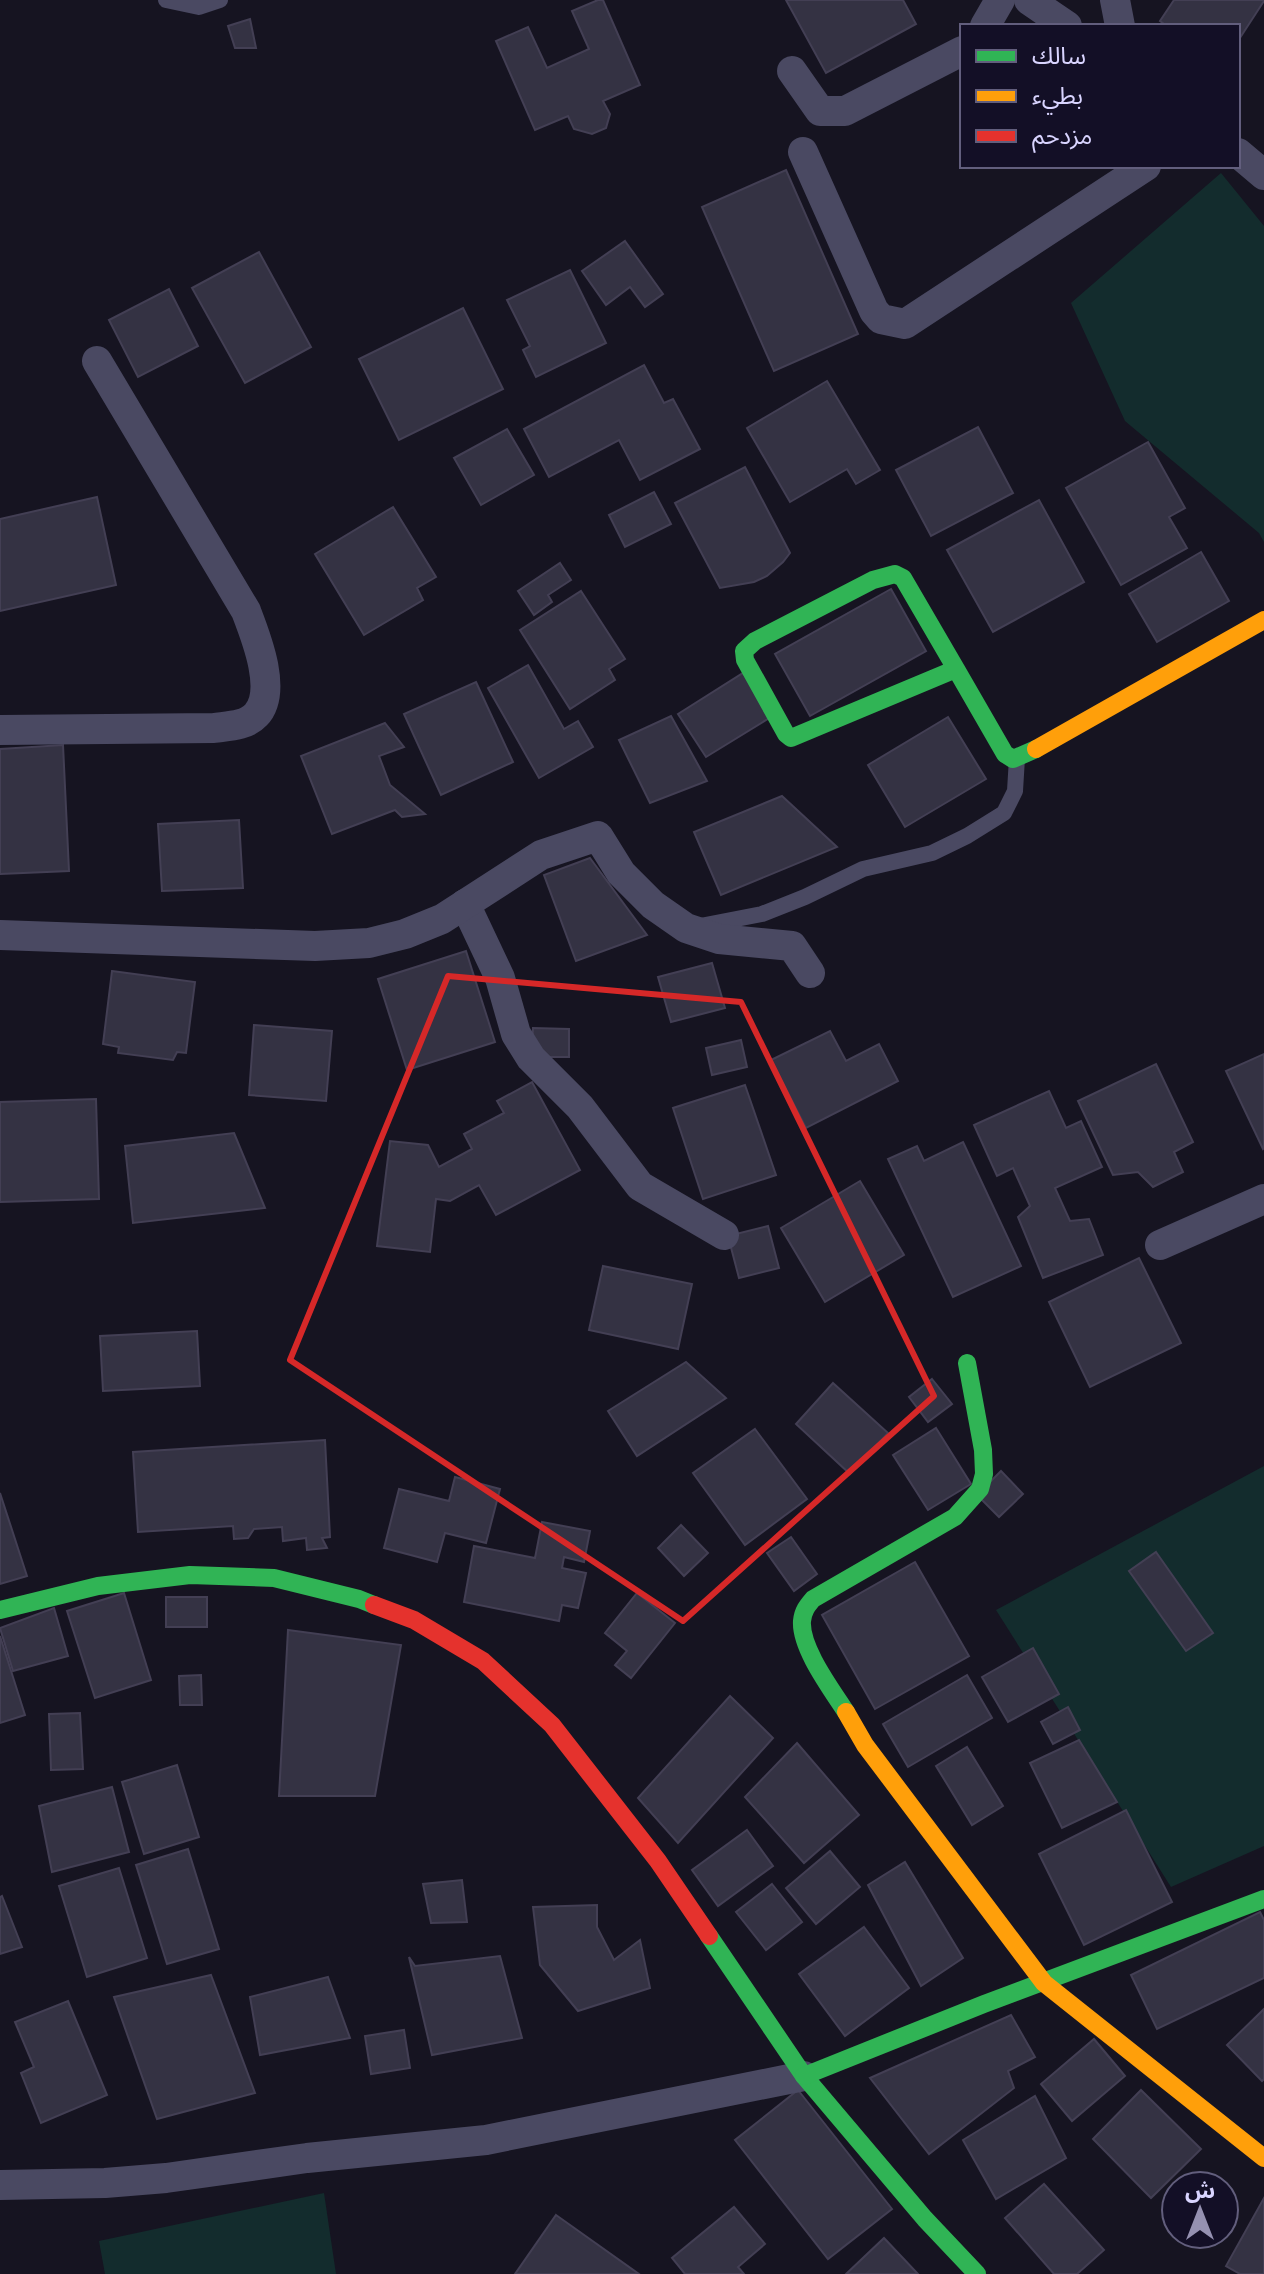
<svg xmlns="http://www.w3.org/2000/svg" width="1264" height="2274" viewBox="0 0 1264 2274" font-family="'Golos Text','Noto Sans Arabic',sans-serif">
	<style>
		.green { fill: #132c2d }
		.building { fill: #343243; stroke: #433f54; stroke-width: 2 }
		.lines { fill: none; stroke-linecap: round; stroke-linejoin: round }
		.lane { stroke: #4a4962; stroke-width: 16 }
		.street { stroke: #4a4962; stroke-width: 30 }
		.fast { stroke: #30b455; stroke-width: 18 }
		.slow { stroke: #ff9f0a; stroke-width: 18 }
		.jam { stroke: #e5322d; stroke-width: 18 }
		.marked { fill: none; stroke: #d62828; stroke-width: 6; stroke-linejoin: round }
	</style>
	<rect width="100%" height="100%" fill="#161421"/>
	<g class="green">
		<path d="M 1221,173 L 1264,226 L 1264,542 L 1259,533 L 1125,421 L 1071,303 Z"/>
		<path d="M 1264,1466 L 1264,1846 L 1171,1887 L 996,1610 Z"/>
		<path d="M 324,2193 L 336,2274 L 105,2274 L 99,2241 Z"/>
	</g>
	<g class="building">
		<path d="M 598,0 L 603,0 L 640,85 L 603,101 L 610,114 L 606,128 L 592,134 L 574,129 L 568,116 L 535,130 L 496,41 L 528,27 L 547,68 L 589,49 L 572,11 Z"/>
		<path d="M 786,0 L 903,0 L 916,24 L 826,73 Z"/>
		<path d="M 1174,0 L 1264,0 L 1264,1 L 1238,41 L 1238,26 L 1167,26 L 1160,21 Z"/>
		<path d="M 250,19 L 256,48 L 235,48 L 228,26 Z"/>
		<path d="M 786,170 L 858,334 L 774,371 L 702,207 Z"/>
		<path d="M 625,241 L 663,294 L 645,307 L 630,287 L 606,305 L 582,271 Z"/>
		<path d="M 259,252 L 311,347 L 245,383 L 192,288 Z"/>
		<path d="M 570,270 L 606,343 L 536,377 L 523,350 L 530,346 L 507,300 Z"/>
		<path d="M 169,289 L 198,346 L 138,377 L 109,320 Z"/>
		<path d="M 463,308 L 503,389 L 399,440 L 359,359 Z"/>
		<path d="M 644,365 L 664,403 L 673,399 L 700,449 L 640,480 L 619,440 L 549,477 L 524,429 Z"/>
		<path d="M 827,381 L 880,470 L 856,484 L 847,469 L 790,502 L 747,428 Z"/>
		<path d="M 978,427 L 1013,493 L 931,536 L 896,470 Z"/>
		<path d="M 507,429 L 534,475 L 481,505 L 454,458 Z"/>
		<path d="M 1148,442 L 1185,508 L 1169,517 L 1187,548 L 1121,585 L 1066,488 Z"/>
		<path d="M 745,467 L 790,553 L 783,562 L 767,576 L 754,582 L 720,588 L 675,503 Z"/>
		<path d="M 654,492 L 671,524 L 625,547 L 609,515 Z"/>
		<path d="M 97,497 L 116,585 L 0,611 L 0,519 Z"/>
		<path d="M 1039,500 L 1084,582 L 993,632 L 947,550 Z"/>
		<path d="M 393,507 L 436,577 L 417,588 L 423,600 L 364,635 L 315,554 Z"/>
		<path d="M 1201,552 L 1229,601 L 1157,642 L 1129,594 Z"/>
		<path d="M 560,563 L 571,580 L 548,595 L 552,602 L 534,615 L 518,591 Z"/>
		<path d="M 891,589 L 926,651 L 810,716 L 775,654 Z"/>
		<path d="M 581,591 L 625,659 L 609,669 L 615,680 L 570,709 L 520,630 Z"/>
		<path d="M 528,665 L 564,729 L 578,721 L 593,747 L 539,778 L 488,688 Z"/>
		<path d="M 743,673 L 771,717 L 706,757 L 678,714 Z"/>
		<path d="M 476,682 L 513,762 L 441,795 L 404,714 Z"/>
		<path d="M 671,716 L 707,781 L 650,803 L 619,740 Z"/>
		<path d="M 948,717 L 986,779 L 905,827 L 868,765 Z"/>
		<path d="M 385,723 L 404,747 L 379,756 L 390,785 L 425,814 L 402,817 L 395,810 L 332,834 L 301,756 Z"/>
		<path d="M 63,745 L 69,871 L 0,874 L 0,749 Z"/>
		<path d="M 782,796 L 837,847 L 721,895 L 694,832 Z"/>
		<path d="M 239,820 L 243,888 L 162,891 L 158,824 Z"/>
		<path d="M 590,858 L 647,935 L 576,961 L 544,875 Z"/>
		<path d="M 466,951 L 495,1042 L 407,1070 L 378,979 Z"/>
		<path d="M 712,963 L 725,1008 L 671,1022 L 658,977 Z"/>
		<path d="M 112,971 L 195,982 L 186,1053 L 177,1052 L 173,1060 L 118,1053 L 119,1047 L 103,1044 Z"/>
		<path d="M 254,1025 L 332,1031 L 326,1101 L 249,1095 Z"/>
		<path d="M 533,1028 L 569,1029 L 569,1057 L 532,1057 Z"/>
		<path d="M 830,1031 L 846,1061 L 879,1044 L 898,1081 L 806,1128 L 771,1060 Z"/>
		<path d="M 741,1040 L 747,1067 L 712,1075 L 706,1048 Z"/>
		<path d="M 1264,1054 L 1264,1148 L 1263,1149 L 1226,1071 Z"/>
		<path d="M 1156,1064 L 1193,1142 L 1174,1152 L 1183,1172 L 1153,1187 L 1138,1172 L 1113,1175 L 1078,1101 Z"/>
		<path d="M 532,1082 L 580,1170 L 496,1215 L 479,1185 L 450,1201 L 436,1199 L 430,1252 L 377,1246 L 390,1141 L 428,1145 L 439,1167 L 472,1149 L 464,1134 L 504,1113 L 497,1101 Z"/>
		<path d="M 745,1085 L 776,1175 L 703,1199 L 673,1108 Z"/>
		<path d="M 1049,1091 L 1066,1128 L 1081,1121 L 1102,1167 L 1055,1188 L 1070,1221 L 1089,1219 L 1103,1255 L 1043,1278 L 1018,1217 L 1030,1206 L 1013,1168 L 997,1176 L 974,1125 Z"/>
		<path d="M 96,1099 L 99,1199 L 0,1202 L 0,1102 Z"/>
		<path d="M 234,1133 L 265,1208 L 133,1223 L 125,1146 Z"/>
		<path d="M 963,1142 L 1021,1266 L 953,1297 L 888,1159 L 917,1146 L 924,1161 Z"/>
		<path d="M 860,1181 L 904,1255 L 825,1302 L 781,1228 Z"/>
		<path d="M 768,1226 L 779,1268 L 739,1278 L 728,1236 Z"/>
		<path d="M 1139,1258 L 1181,1343 L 1090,1387 L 1049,1302 Z"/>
		<path d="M 603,1266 L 692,1284 L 678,1349 L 589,1330 Z"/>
		<path d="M 197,1331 L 200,1386 L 103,1391 L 100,1336 Z"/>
		<path d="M 686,1362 L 726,1398 L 637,1456 L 608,1411 Z"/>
		<path d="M 932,1379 L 952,1404 L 928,1422 L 909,1397 Z"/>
		<path d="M 833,1383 L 888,1433 L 850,1474 L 796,1424 Z"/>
		<path d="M 936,1428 L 971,1484 L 928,1510 L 893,1455 Z"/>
		<path d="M 755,1429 L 807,1499 L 745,1545 L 693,1473 Z"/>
		<path d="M 325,1440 L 330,1537 L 322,1538 L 327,1548 L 307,1550 L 306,1538 L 283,1541 L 282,1527 L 254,1529 L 248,1538 L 234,1539 L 233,1526 L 138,1532 L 133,1452 Z"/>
		<path d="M 1001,1471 L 1023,1494 L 999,1517 L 977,1495 Z"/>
		<path d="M 455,1477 L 500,1489 L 486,1543 L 445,1533 L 437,1562 L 384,1548 L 399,1489 L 449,1501 Z"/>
		<path d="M 0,1493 L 27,1576 L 0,1584 Z"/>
		<path d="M 542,1522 L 590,1531 L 584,1562 L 564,1557 L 562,1568 L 586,1573 L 578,1608 L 562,1605 L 559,1621 L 464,1602 L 474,1546 L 535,1558 Z"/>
		<path d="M 681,1525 L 708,1553 L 684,1576 L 658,1548 Z"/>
		<path d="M 791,1537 L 817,1574 L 794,1591 L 767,1553 Z"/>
		<path d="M 1156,1552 L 1213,1633 L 1186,1651 L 1129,1571 Z"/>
		<path d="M 915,1562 L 969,1656 L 875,1709 L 822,1615 Z"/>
		<path d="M 124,1593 L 151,1680 L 95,1698 L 67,1611 Z"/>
		<path d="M 637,1593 L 675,1623 L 631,1678 L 615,1665 L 627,1651 L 605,1633 Z"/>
		<rect x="166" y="1597" width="41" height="30"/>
		<path d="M 54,1608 L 68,1656 L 13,1671 L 0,1628 Z"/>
		<path d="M 288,1630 L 401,1645 L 375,1796 L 279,1796 Z"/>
		<path d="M 0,1636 L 25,1715 L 0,1723 Z"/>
		<path d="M 1033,1648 L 1059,1694 L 1008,1722 L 982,1677 Z"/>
		<path d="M 201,1675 L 202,1705 L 180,1705 L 179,1676 Z"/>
		<path d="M 967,1675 L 992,1718 L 908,1767 L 883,1724 Z"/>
		<path d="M 730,1696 L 773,1738 L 678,1843 L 638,1798 Z"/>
		<path d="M 1068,1707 L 1080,1730 L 1053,1744 L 1041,1722 Z"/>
		<path d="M 80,1713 L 83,1769 L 51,1770 L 49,1714 Z"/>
		<path d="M 1079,1740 L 1117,1802 L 1062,1828 L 1030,1763 Z"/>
		<path d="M 797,1743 L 859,1815 L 804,1863 L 745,1797 Z"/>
		<path d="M 967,1747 L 1003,1806 L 972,1825 L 936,1766 Z"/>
		<path d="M 177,1765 L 199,1837 L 144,1854 L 122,1782 Z"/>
		<path d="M 112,1787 L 129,1852 L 52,1872 L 39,1806 Z"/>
		<path d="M 1126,1810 L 1172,1902 L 1084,1945 L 1039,1854 Z"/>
		<path d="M 747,1830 L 773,1866 L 718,1906 L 692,1870 Z"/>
		<path d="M 188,1849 L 219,1949 L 167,1964 L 136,1865 Z"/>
		<path d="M 830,1851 L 860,1887 L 816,1924 L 786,1888 Z"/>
		<path d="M 905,1862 L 963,1958 L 921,1986 L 868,1885 Z"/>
		<path d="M 119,1868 L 147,1958 L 87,1977 L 59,1886 Z"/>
		<path d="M 462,1880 L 467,1922 L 431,1923 L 423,1884 Z"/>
		<path d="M 772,1884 L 802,1922 L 766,1950 L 736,1912 Z"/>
		<path d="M 2,1896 L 22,1947 L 0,1954 L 0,1897 Z"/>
		<path d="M 597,1905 L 597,1927 L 614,1960 L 640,1940 L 650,1988 L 578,2011 L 540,1965 L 533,1907 Z"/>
		<path d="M 1260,1912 L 1264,1920 L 1264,1978 L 1157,2029 L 1131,1975 Z"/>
		<path d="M 864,1927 L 909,1988 L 845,2036 L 799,1974 Z"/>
		<path d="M 500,1956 L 522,2038 L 432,2055 L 409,1957 L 415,1966 Z"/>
		<path d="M 211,1975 L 255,2093 L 157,2119 L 114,1997 Z"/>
		<path d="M 328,1977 L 350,2038 L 260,2055 L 250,1997 Z"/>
		<path d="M 68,2001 L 107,2095 L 41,2123 L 21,2073 L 34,2067 L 15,2022 Z"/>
		<path d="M 1264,2009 L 1264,2079 L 1262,2081 L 1227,2045 Z"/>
		<path d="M 1011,2015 L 1035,2057 L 1008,2071 L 1014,2088 L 929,2154 L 870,2078 Z"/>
		<path d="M 404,2030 L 410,2068 L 371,2074 L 365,2036 Z"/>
		<path d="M 1094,2039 L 1125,2076 L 1072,2121 L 1041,2084 Z"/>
		<path d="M 798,2090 L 892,2209 L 828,2259 L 735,2140 Z"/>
		<path d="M 1141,2090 L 1201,2149 L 1151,2198 L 1093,2139 Z"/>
		<path d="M 1035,2096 L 1066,2158 L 996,2199 L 963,2140 Z"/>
		<path d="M 1044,2184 L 1104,2250 L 1077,2274 L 1054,2274 L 1005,2218 Z"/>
		<path d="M 1264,2198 L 1264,2274 L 1240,2274 L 1226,2266 Z"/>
		<path d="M 734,2207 L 765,2244 L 738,2267 L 744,2274 L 685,2274 L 672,2258 Z"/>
		<path d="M 556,2215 L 639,2274 L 515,2274 Z"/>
		<path d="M 884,2238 L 918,2274 L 846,2274 Z"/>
	</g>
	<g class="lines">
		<g class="lane">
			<path d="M 166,0 L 199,7 L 220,0"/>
			<path d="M 695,927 L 762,914 L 805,897 L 863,869 L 932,853 L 967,836 L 1004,813 L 1015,791 L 1017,758"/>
		</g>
		<g class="street">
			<path d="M 1029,0 L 1067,26"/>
			<path d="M 1115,0 L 1120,26"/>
			<path d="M 985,26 L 1000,0"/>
			<path d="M 792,71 L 820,111 L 845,111 L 962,51"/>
			<path d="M 803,152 L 874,311 L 881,319 L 905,324 L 1146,166"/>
			<path d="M 1238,153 L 1264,175"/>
			<path d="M 0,730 L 214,728 C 228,726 246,726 256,715 C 278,692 256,637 246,611 L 97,361"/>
			<path d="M 465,904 L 500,978 L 516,1034 L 531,1058 L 580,1107 L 640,1186 L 724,1235"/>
			<path d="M 0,935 L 315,946 L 369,943 L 405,934 L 442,919 L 541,855 L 598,836 L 621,873 L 653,905 L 686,928 L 719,939 L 792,946 L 810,973"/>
			<path d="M 1160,1245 L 1264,1199"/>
			<path d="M 0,2185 L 105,2183 L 166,2178 L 307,2158 L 486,2140 L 804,2076"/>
		</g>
		<g class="fast">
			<path d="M 956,669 L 903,578 L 895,574 L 873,580 L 755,641 L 744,651 L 745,660 L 786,734 L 791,738 L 956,669 L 1005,754 L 1013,759 L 1036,749"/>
			<path d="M 0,1610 L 98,1586 L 190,1575 L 274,1578 L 359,1599 L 374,1605"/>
			<path d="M 846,1712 C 832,1690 800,1648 802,1621 C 803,1611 807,1606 813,1599 L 955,1517 L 980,1489 L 984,1474 L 983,1450 L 967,1363"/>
			<path d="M 709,1936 L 804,2076 L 925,2219 L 977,2274"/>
			<path d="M 804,2076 L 984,2004 L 1264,1899"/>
		</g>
		<g class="slow">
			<path d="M 1036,749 L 1264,620"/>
			<path d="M 846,1712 L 865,1745 L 1044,1983 L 1264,2158"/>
		</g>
		<path class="jam" d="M 374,1605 L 414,1620 L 483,1661 L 552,1725 L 658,1861 L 709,1936"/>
	</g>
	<path class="marked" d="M 448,976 L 741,1002 L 934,1396 L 683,1621 L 290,1360 Z"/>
	<rect x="960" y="24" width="280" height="144" fill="#130f26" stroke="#625e7d" stroke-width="2"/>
	<rect x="976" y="50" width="40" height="12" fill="#30b455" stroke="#625e7d" stroke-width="2"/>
	<text x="1032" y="64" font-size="24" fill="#d9d4ff">سالك</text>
	<rect x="976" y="90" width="40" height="12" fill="#ff9f0a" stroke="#625e7d" stroke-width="2"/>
	<text x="1032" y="104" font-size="24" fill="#d9d4ff">بطيء</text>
	<rect x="976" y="130" width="40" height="12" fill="#e5322d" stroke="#625e7d" stroke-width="2"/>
	<text x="1032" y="144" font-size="24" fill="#d9d4ff">مزدحم</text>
	<g transform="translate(1200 2210)"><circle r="38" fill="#130f26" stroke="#625e7d" stroke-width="2"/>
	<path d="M0-6L14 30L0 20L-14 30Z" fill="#9591b1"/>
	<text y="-12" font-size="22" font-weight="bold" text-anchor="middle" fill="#d9d4ff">ش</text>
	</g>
</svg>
